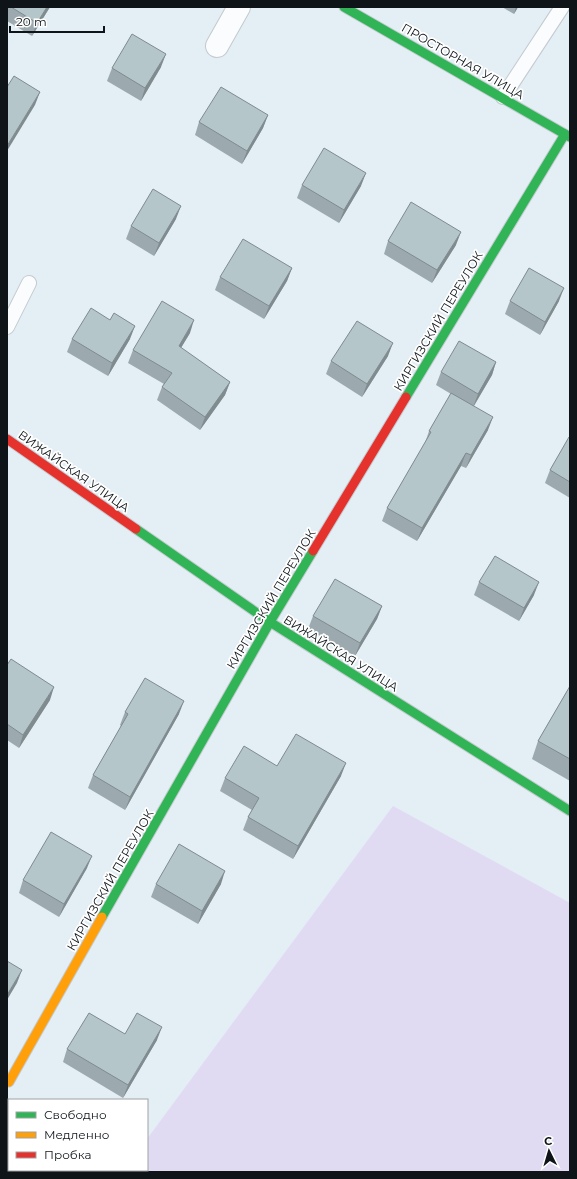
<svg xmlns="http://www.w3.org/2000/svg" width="577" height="1179" viewBox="0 0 577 1179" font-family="Montserrat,sans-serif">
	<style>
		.green { fill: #e0dbf3 }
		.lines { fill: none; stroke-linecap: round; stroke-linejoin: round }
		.lane-casing { stroke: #c3cad0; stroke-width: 16 }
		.street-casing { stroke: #c3cad0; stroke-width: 24 }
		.fast-casing { stroke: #c3cad0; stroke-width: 11 }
		.slow-casing { stroke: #c3cad0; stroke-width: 11 }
		.jam-casing { stroke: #c3cad0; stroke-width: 11 }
		.lane { stroke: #fbfcfe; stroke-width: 14 }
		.street { stroke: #fbfcfe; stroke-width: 22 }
		.fast { stroke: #30b455; stroke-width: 9 }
		.slow { stroke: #ff9f0a; stroke-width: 9 }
		.jam { stroke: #e5322d; stroke-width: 9 }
		.wall { fill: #9caaaf }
		.shaded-wall { fill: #7f8b8e }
		.building { fill: #b5c6cb; stroke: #7f8b8e }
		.labels { text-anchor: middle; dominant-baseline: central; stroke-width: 3.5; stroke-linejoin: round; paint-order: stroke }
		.street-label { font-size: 12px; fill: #0e1418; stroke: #fff }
	</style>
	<rect width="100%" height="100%" fill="#e4eef5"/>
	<path class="green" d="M 393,806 L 570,903 L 570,1172 L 122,1172 L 124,1170 L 147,1170 L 147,1139 Z"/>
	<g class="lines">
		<g class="lane-casing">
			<g id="lane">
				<path d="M 503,97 L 562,7"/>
				<path d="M 7,327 L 29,283"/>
			</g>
		</g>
		<g class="street-casing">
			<path id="street" d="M 217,46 L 239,7"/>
		</g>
		<g class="fast-casing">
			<g id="fast">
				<path d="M 344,7 L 570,137"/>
				<path d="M 406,397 L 565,134"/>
				<path d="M 136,529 L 270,622 L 570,811"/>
				<path d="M 102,917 L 270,622 L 313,551"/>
			</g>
		</g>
		<g class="slow-casing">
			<path id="slow" d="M 7,1081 L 9,1082 L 102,917"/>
		</g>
		<g class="jam-casing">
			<g id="jam">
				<path d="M 7,439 L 136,529"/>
				<path d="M 313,551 L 406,397"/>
			</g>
		</g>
		<use href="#lane" class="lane"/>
		<use href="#street" class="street"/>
		<use href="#fast" class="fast"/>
		<use href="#slow" class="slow"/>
		<use href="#jam" class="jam"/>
	</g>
	<g class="wall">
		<path d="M 7,7 L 50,7 L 32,36 L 7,21 Z"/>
		<path d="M 502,7 L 518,7 L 514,14 Z"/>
		<path d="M 161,67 L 141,101 L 107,81 L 112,68 Z"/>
		<path d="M 268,115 L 263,128 L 242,164 L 195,135 L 199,122 Z"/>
		<path d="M 302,185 L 361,186 L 339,223 L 297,198 Z"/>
		<path d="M 176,219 L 154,256 L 126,239 L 131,226 Z"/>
		<path d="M 388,241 L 456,245 L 432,283 L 384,254 Z"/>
		<path d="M 292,268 L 287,281 L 264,319 L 215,290 L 220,277 Z"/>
		<path d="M 510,301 L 559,301 L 540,335 L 505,314 Z"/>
		<path d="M 190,333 L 181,348 L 230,382 L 225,395 L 200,430 L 157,400 L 162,387 L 164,384 L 128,363 L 133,350 Z"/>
		<path d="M 72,339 L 130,339 L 108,376 L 67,352 Z"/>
		<path d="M 388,356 L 362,397 L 326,374 L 331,361 Z"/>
		<path d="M 496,362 L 492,375 L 474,406 L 488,430 L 466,468 L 461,466 L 417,541 L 382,521 L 387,508 L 425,443 L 429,431 L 451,394 L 436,385 L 441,372 Z"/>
		<path d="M 570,437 L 570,498 L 545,483 L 550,470 Z"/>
		<path d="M 479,582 L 534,595 L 519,621 L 474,595 Z"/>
		<path d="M 382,606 L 377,619 L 355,656 L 308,629 L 313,616 Z"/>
		<path d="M 7,665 L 50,700 L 19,748 L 7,740 Z"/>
		<path d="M 570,686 L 570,781 L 532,759 L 538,741 Z"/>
		<path d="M 125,712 L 179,714 L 125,810 L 88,788 L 93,775 L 121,726 L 120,725 Z"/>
		<path d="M 277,766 L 341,776 L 293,859 L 243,830 L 248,817 L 252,810 L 220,791 L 225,778 Z"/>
		<path d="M 87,868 L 59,917 L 19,893 L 23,880 Z"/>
		<path d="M 156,884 L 221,884 L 198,924 L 151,897 Z"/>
		<path d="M 125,1034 L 157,1040 L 123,1098 L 63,1062 L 67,1049 Z"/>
	</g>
	<g class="shaded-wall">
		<path d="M 47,7 L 50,7 L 32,36 L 37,23 Z"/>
		<path d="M 516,7 L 518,7 L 514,14 Z"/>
		<path d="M 166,54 L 161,67 L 141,101 L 145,88 Z"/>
		<path d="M 40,92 L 35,105 L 7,151 L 7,146 Z"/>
		<path d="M 268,115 L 263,128 L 242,164 L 247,151 Z"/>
		<path d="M 366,173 L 361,186 L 339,223 L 344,210 Z"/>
		<path d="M 181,206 L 176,219 L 154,256 L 159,243 Z"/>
		<path d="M 461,232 L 456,245 L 432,283 L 437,270 Z"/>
		<path d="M 292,268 L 287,281 L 264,319 L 269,306 Z"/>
		<path d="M 564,288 L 559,301 L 540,335 L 545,322 Z"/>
		<path d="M 194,320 L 190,333 L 174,359 L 179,346 Z"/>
		<path d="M 135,326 L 130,339 L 108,376 L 112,363 Z"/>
		<path d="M 393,343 L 388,356 L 362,397 L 367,384 Z"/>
		<path d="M 496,362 L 492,375 L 473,407 L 478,394 Z"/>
		<path d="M 230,382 L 225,395 L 200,430 L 205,417 Z"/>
		<path d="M 493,417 L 488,430 L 466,468 L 471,455 Z"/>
		<path d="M 466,453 L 461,466 L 417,541 L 422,528 Z"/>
		<path d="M 539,582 L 534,595 L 519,621 L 524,608 Z"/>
		<path d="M 382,606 L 377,619 L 355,656 L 360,643 Z"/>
		<path d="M 54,687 L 50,700 L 19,748 L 23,735 Z"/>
		<path d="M 184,701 L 179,714 L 125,810 L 130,797 Z"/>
		<path d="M 346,763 L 341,776 L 293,859 L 298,846 Z"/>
		<path d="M 92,856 L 87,868 L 59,917 L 64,904 Z"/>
		<path d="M 225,871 L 221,884 L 198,924 L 202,911 Z"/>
		<path d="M 22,970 L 17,983 L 7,1000 L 7,995 Z"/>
		<path d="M 162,1027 L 157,1040 L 123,1098 L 128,1085 Z"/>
	</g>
	<g class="building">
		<path d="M 11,7 L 47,7 L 37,23 Z"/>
		<path d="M 132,34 L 166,54 L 145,88 L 112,68 Z"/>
		<path d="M 14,76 L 40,92 L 7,146 L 7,87 Z"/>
		<path d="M 221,87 L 268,115 L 247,151 L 199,122 Z"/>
		<path d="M 324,148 L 366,173 L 344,210 L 302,185 Z"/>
		<path d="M 153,189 L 181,206 L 159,243 L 131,226 Z"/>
		<path d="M 411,202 L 461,232 L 437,270 L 388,241 Z"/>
		<path d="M 243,239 L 292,268 L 269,306 L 220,277 Z"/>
		<path d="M 529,268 L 564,288 L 545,322 L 510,301 Z"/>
		<path d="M 162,301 L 194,320 L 179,346 L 230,382 L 205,417 L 162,387 L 172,373 L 133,350 Z"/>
		<path d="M 91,308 L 110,320 L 114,313 L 135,326 L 112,363 L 72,339 Z"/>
		<path d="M 357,321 L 393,343 L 367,384 L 331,361 Z"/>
		<path d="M 459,341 L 496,362 L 478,394 L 441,372 Z"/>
		<path d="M 451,393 L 493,417 L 471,455 L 466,453 L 422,528 L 387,508 L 431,432 L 429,431 Z"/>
		<path d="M 569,437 L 570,437 L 570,482 L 550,470 Z"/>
		<path d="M 495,556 L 539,582 L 524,608 L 479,582 Z"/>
		<path d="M 335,579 L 382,606 L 360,643 L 313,616 Z"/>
		<path d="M 11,659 L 54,687 L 23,735 L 7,724 L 7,665 Z"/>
		<path d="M 145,678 L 184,701 L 130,797 L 93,775 L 128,714 L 125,712 Z"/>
		<path d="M 570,686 L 570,759 L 538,741 Z"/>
		<path d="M 296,734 L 346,763 L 298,846 L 248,817 L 259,798 L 225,778 L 244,746 L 277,766 Z"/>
		<path d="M 51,832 L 92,856 L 64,904 L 23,880 Z"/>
		<path d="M 179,844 L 225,871 L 202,911 L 156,884 Z"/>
		<path d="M 7,961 L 22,970 L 7,995 Z"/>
		<path d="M 89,1013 L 125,1034 L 137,1013 L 162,1027 L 128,1085 L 67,1049 Z"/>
	</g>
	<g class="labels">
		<g class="street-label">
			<text transform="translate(463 61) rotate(30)">ПРОСТОРНАЯ УЛИЦА</text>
			<text transform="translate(438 321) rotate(-59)">КИРГИЗСКИЙ ПЕРЕУЛОК</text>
			<text transform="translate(74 471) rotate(35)">ВИЖАЙСКАЯ УЛИЦА</text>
			<text transform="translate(271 599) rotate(-59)">КИРГИЗСКИЙ ПЕРЕУЛОК</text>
			<text transform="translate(341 653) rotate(32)">ВИЖАЙСКАЯ УЛИЦА</text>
			<text transform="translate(110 880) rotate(-60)">КИРГИЗСКИЙ ПЕРЕУЛОК</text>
		</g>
	</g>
	<rect width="577" height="1179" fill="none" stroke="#0e1418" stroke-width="16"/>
	<rect x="8" y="1099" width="140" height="72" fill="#ffffff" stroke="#9fa1a3"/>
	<rect x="16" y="1112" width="20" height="6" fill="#30b455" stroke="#9fa1a3"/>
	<text x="44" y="1119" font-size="12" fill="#0e1418">Свободно</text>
	<rect x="16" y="1132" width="20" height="6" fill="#ff9f0a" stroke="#9fa1a3"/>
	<text x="44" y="1139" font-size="12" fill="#0e1418">Медленно</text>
	<rect x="16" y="1152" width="20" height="6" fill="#e5322d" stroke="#9fa1a3"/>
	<text x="44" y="1159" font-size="12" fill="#0e1418">Пробка</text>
	<g transform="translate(549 1151) rotate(355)" stroke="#ffffff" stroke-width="3" paint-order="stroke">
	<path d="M0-3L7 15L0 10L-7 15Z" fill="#0e1418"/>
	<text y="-6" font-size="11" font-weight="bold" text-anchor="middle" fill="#0e1418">С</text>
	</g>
	<path d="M10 26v6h94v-6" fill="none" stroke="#0e1418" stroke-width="2"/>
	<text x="16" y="26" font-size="12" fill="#0e1418" stroke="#ffffff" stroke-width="3" paint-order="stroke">20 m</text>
</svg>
